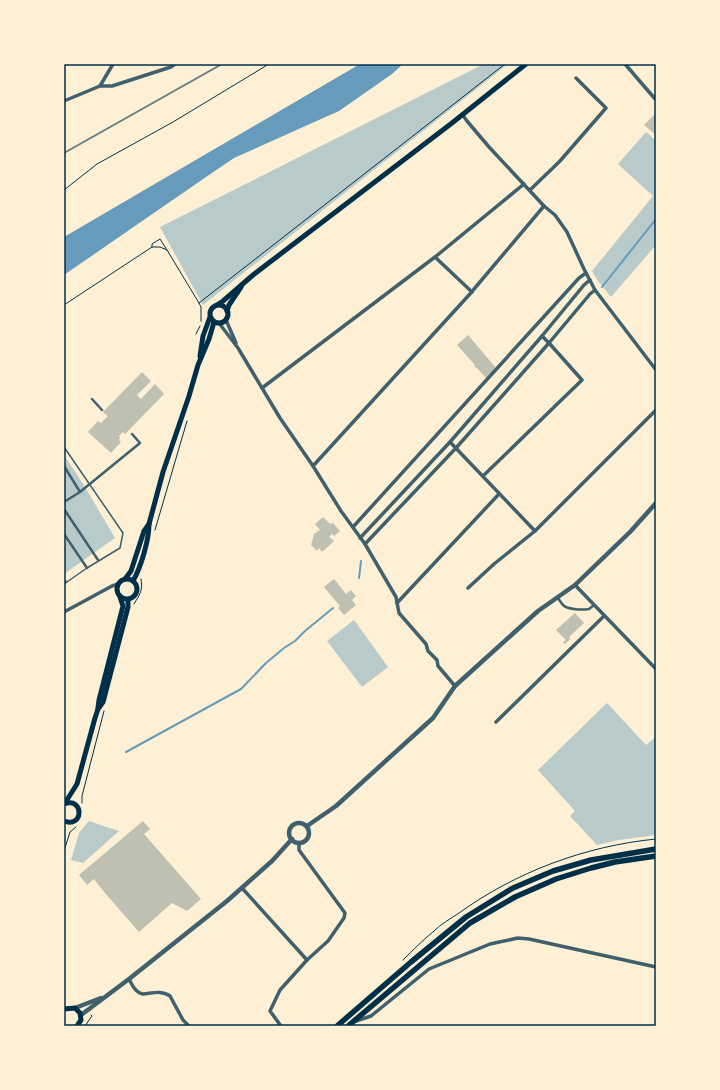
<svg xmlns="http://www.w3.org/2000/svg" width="720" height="1090" viewBox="0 0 720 1090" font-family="'Roboto Serif',serif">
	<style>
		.green { fill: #b9caca }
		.water { fill: #669bbc }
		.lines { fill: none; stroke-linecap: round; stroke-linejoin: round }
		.stream { stroke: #669bbc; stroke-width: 2 }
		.building { fill: #bec0b2 }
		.path { stroke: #003049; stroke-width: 1 }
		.service { stroke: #3f606c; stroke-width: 1.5 }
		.pedestrian { stroke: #3f606c; stroke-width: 2.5 }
		.minor { stroke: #3f606c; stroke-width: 3.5 }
		.tertiary { stroke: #3f606c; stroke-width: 4.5 }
		.secondary { stroke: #003049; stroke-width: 5 }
		.primary { stroke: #003049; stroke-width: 5.5 }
		.rail { stroke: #657d81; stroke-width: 2 }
		.neatline { fill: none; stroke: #003049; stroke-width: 1.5 }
	</style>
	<rect width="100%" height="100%" fill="#fdf0d5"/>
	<g class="green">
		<path d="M 484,64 L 508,64 L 203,305 L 160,227 Z"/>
		<path d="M 646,132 L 656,141 L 656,245 L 611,297 L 598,281 L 592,271 L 653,196 L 618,164 Z"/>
		<path d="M 64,455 L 85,487 L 115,538 L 64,574 Z"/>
		<path d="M 354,620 L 388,667 L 362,687 L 327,641 Z"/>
		<path d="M 607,703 L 646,745 L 656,737 L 656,835 L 619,840 L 597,845 L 570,816 L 575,811 L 538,770 Z"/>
		<path d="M 89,821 L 119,831 L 83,863 L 71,860 L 79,833 Z"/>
	</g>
	<path class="water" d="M 360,64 L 403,64 L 392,74 L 339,111 L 234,158 L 206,177 L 64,275 L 64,237 Z"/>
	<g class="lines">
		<g class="stream">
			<path d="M 602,287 L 656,219"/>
			<path d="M 359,578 L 361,561"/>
			<path d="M 126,752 L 241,689 L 266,663 L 284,648 L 295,641 L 305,631 L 333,608"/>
			<path d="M 64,787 L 65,786"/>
		</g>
	</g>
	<g class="building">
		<path d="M 656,113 L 656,135 L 644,125 Z"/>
		<path d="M 468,335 L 496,368 L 486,378 L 477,368 L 476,368 L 474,366 L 475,365 L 457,345 Z"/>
		<path d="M 142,372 L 151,381 L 137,395 L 141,399 L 155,384 L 164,394 L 125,434 L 123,432 L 119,436 L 120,438 L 119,440 L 121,442 L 111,453 L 88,432 L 98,421 L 101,423 L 108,416 L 103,412 Z"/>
		<path d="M 323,517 L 330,524 L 333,523 L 340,531 L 334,536 L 332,534 L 329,537 L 334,541 L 322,552 L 319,548 L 317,551 L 311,545 L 314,534 L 320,530 L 315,524 Z"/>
		<path d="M 334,579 L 346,594 L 351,590 L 356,596 L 352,600 L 356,605 L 344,615 L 338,608 L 340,606 L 324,587 Z"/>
		<path d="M 575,613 L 584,623 L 569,637 L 570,639 L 565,644 L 563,642 L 566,640 L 556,630 Z"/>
		<path d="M 143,821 L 150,829 L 144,834 L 201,899 L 187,911 L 172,903 L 139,932 L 105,893 L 94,879 L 87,885 L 79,875 Z"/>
	</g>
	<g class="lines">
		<g class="path">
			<path d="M 64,190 L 97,164 L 173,122 L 269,64"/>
			<path d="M 152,247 L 152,244 L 160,239 L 167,250"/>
			<path d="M 199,303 L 505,64"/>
			<path d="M 64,305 L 152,247 L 160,247 L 167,250 L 199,303 L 201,307 L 201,321"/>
			<path d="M 196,334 L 200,326"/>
			<path d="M 155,530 L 187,421"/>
			<path d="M 134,604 C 140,594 143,591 141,579"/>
			<path d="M 82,803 L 82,796 L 104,711"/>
			<path d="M 64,851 L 70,832 L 76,827"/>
			<path d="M 403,960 C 413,950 423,940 434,931 C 441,924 450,919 459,913 C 516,872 585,846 656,839"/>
			<path d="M 85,1026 L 92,1016 L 91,1015"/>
		</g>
		<path class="service" d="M 64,447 L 123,533 L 120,548 L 87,568 L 64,584"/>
		<g class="pedestrian">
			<path d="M 92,399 L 102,410"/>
			<path d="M 64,466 L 80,492"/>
			<path d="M 64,502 L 80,492 L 140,443 L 132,434"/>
			<path d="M 64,509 L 98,560"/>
			<path d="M 64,534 L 87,568"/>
			<path d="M 64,580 L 66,582"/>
			<path d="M 557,597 C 559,599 561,603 563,605 C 568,610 583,610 589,609 L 594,605"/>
		</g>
		<g class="minor">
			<path d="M 113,64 L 100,86 L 112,86 L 171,67 L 175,64"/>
			<path d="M 625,64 L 656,100"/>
			<path d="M 64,101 L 100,86"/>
			<path d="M 462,114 L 467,121 L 489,147 L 544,206 L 555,215 L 567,232 L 584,269 L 595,290 L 656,370"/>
			<path d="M 530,190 L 560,161 L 606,108 L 576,78"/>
			<path d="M 435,257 L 472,292"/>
			<path d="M 226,320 L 236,343"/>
			<path d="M 219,323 L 238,348 L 280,418 L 313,466 L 341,511 L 365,544 L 396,597 L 399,613 L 426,644 L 428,651 L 437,660 L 438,666 L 455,686"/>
			<path d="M 262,388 L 435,257 L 524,184"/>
			<path d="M 450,442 L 535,531 L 656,410"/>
			<path d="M 313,466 L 469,295 L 544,206"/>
			<path d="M 483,476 L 582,380 L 549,343 L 542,336"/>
			<path d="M 353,527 L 579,278 L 586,273"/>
			<path d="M 360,538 L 450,442 L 542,336 L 584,285 L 590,280"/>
			<path d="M 365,544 L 456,448 L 549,343 L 590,294 L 595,290"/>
			<path d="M 575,585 L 656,669"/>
			<path d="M 468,588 L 494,564 L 535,531"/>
			<path d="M 397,603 L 499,494"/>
			<path d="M 64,612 L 112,586 L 118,584"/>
			<path d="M 496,722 L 604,616"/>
			<path d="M 242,888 L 307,960"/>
			<path d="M 129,979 C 132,985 136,993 143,994 C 153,993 162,990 170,996 L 183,1020 L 189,1026"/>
			<path d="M 356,1021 L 371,1016 L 429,969 L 490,944 L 518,938 L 529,939 L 656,967"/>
			<path d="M 281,1026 L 270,1011 L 280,990 L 307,960 L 328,941 L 344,918 L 345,913 L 299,850 L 299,843"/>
		</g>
		<g class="tertiary">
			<circle cx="299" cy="833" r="10"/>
			<path d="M 307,826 L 336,806 L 433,718 L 455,686 L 538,611 L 575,585 L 630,532 L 656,503"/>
			<path d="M 75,1008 L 101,998"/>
			<path d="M 81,1015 L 129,979 L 227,901 L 272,861 L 292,839"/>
		</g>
		<g class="secondary">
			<circle cx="219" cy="314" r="9"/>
			<path d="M 217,305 L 223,301 L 253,275 L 452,123 L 526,64"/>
			<path d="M 227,311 L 229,305 L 241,287"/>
			<path d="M 200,356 L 203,336 L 210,317"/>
			<circle cx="127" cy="589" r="10"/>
			<path d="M 125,579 L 131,571 L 144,531 L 149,524"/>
			<path d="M 133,581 C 141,567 149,540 149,524 L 163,472 L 189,396 L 198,365 L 209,339 L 214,322"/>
			<path d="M 98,708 L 99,700 L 123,606 L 120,597"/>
			<path d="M 65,803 L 77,784 L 95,718 L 98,709 L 103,702 L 128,607 L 128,600"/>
			<path d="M 64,804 C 84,796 84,829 64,821"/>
			<path d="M 64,1009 L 75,1008 L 80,1013 L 81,1020 L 77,1026"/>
		</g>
		<g class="primary">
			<path d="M 337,1026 L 411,962 L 466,917 L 513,888 L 553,871 L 591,860 L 656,849"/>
			<path d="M 348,1026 L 470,923 L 515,897 L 556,879 L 591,868 L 615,862 L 656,856"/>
		</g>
		<path class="rail" d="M 64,153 L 222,64"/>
	</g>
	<rect width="720" height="1090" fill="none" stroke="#fdf0d5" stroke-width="130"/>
	<rect x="65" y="65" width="590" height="960" class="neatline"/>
</svg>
